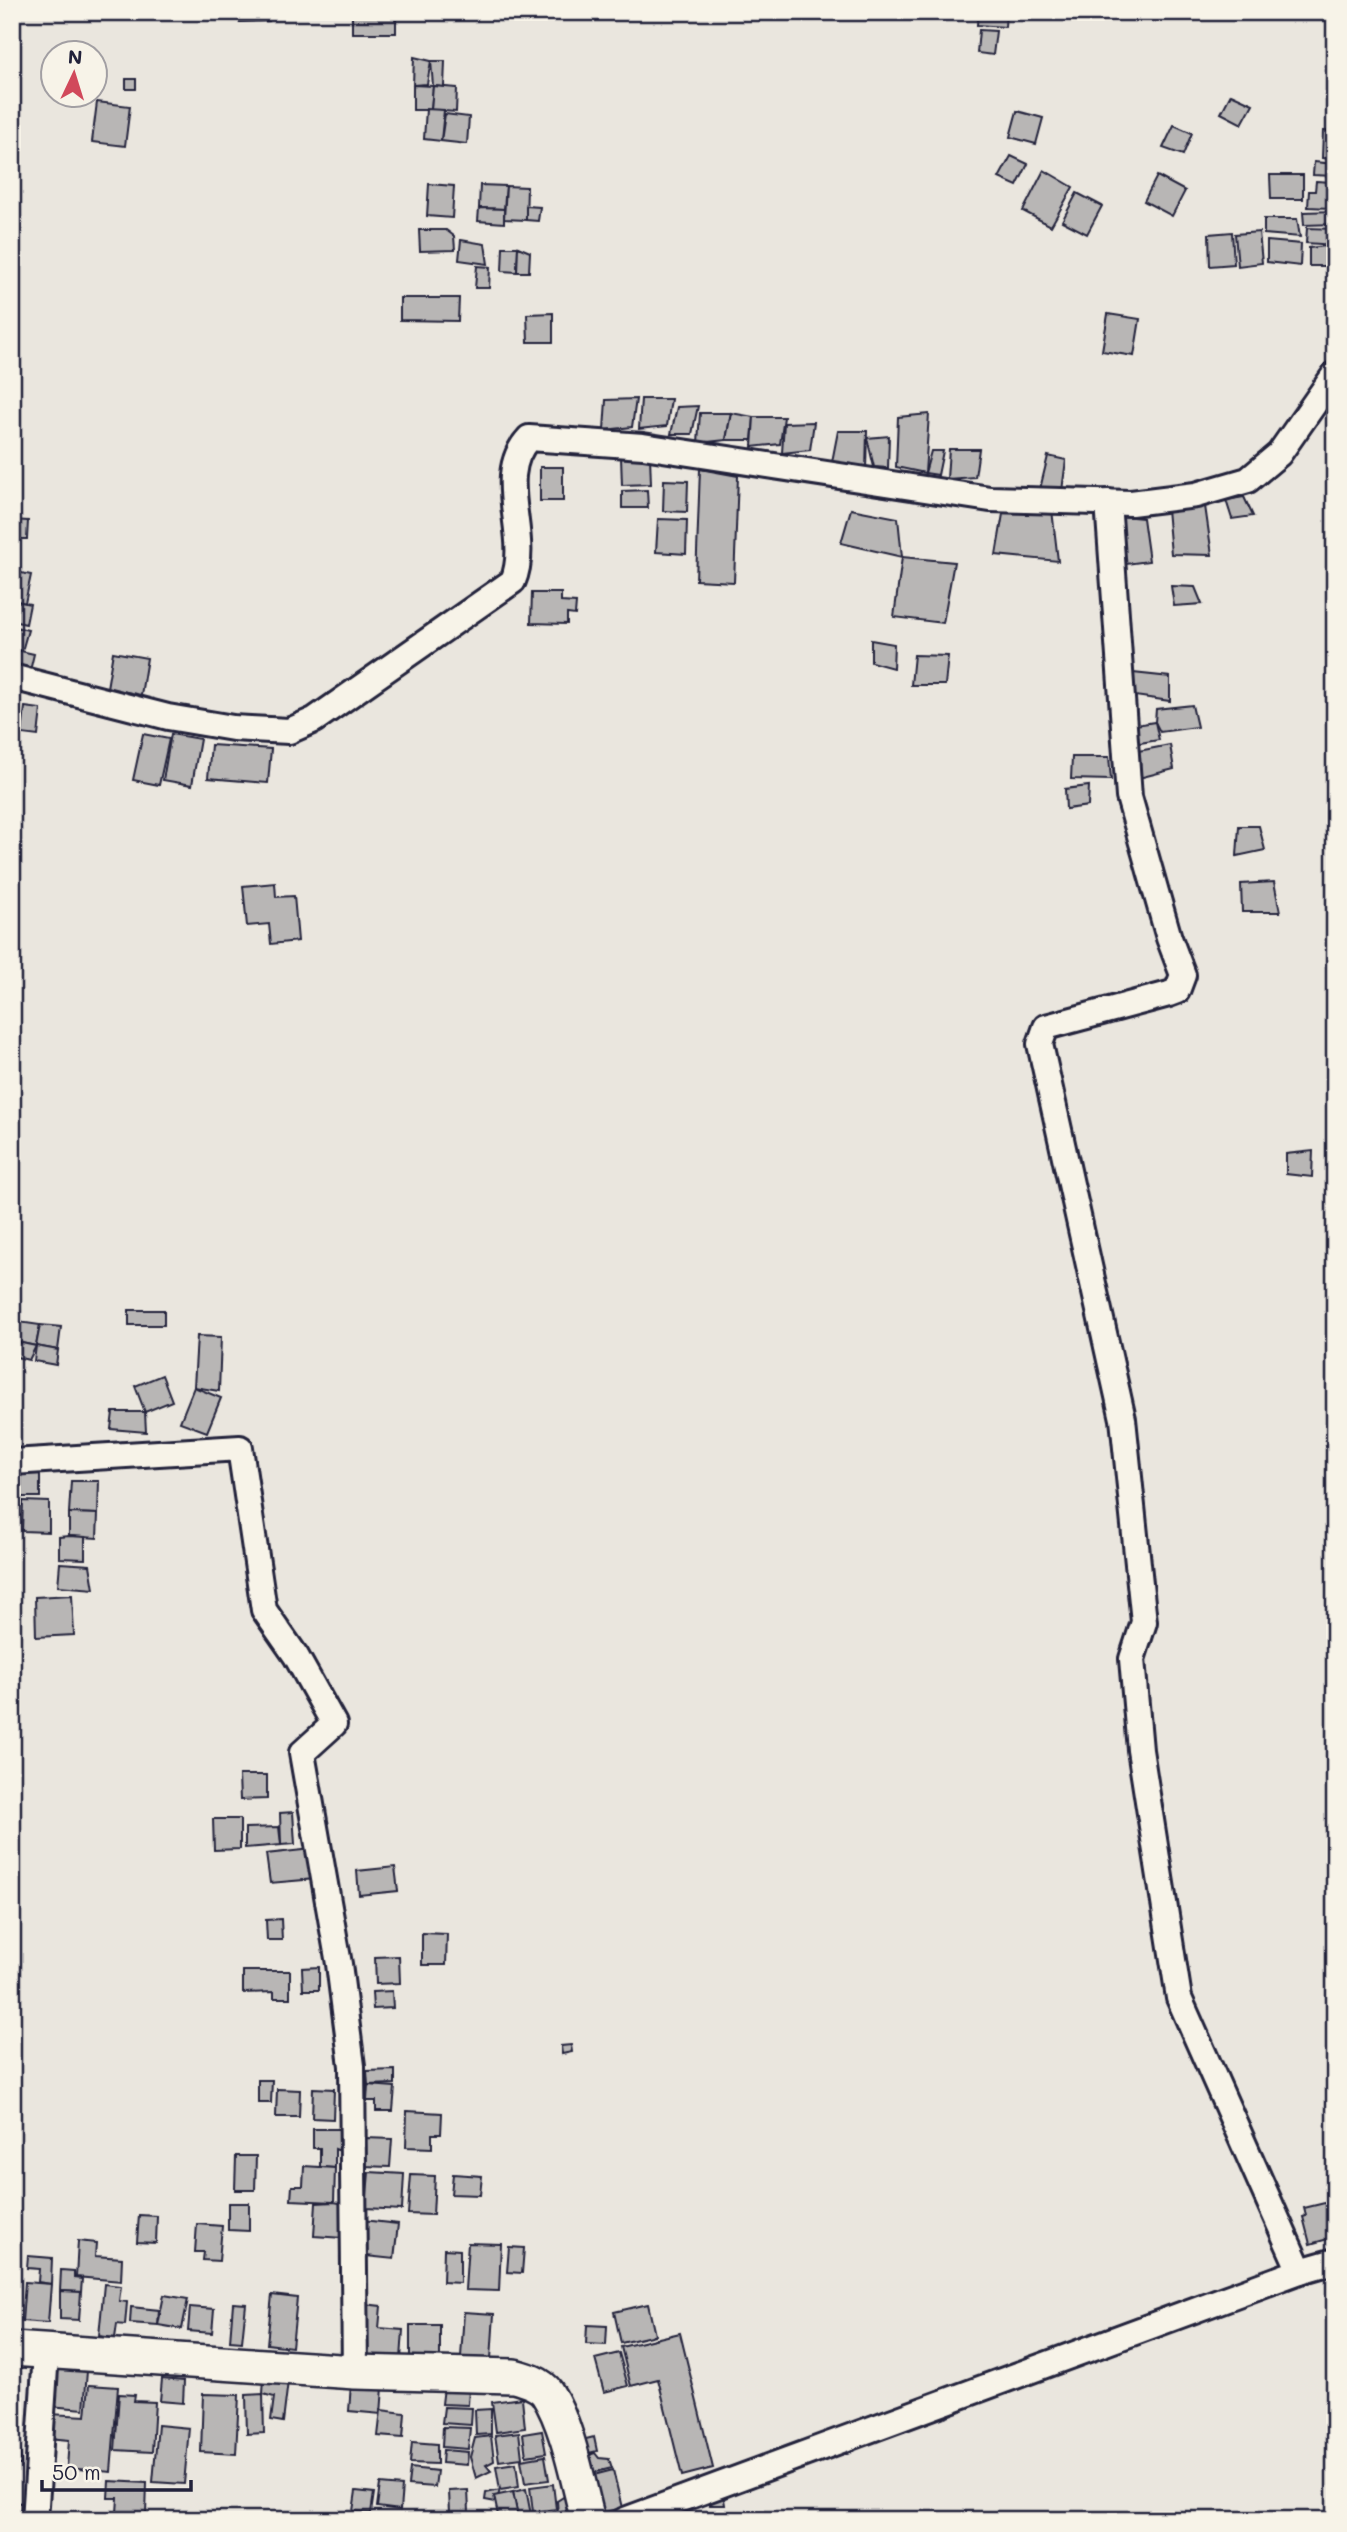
<svg xmlns="http://www.w3.org/2000/svg" width="1347" height="2532" viewBox="0 0 1347 2532" font-family="Mali,sans-serif">
	<style>
		.building { fill: #b8b6b5; stroke: #22223b; stroke-width: 2 }
		.lines { fill: none; stroke-linecap: round; stroke-linejoin: round }
		.street-casing { stroke: #22223b; stroke-width: 30 }
		.secondary-casing { stroke: #22223b; stroke-width: 38 }
		.street { stroke: #f7f3e8; stroke-width: 24 }
		.secondary { stroke: #f7f3e8; stroke-width: 33 }
	</style>
	<rect width="100%" height="100%" fill="#eae6de"/>
	<filter id="ink" filterUnits="userSpaceOnUse"><feTurbulence type="fractalNoise" baseFrequency=".0143" numOctaves="2"/><feDisplacementMap in="SourceGraphic" scale="14" xChannelSelector="R" yChannelSelector="G"/><feConvolveMatrix kernelMatrix="1 2 1 2 8 2 1 2 1" color-interpolation-filters="sRGB"/></filter>
	<g filter="url(#ink)">
		<g class="building">
			<path d="M 240,12 L 269,12 L 269,21 L 240,22 Z"/>
			<rect x="352" y="12" width="44" height="21"/>
			<path d="M 978,12 L 1006,12 L 1005,27 L 977,25 Z"/>
			<path d="M 979,30 L 996,31 L 993,55 L 977,53 Z"/>
			<path d="M 414,57 L 431,61 L 427,84 L 413,85 Z"/>
			<path d="M 431,61 L 445,61 L 444,87 L 433,86 Z"/>
			<rect x="126" y="79" width="10" height="10"/>
			<path d="M 413,85 L 433,86 L 431,110 L 413,110 Z"/>
			<path d="M 433,86 L 457,88 L 456,112 L 431,110 Z"/>
			<path d="M 1231,94 L 1253,104 L 1242,124 L 1221,113 Z"/>
			<path d="M 97,102 L 130,106 L 125,146 L 92,142 Z"/>
			<path d="M 426,109 L 444,110 L 441,141 L 424,139 Z"/>
			<path d="M 1017,111 L 1043,118 L 1036,144 L 1010,137 Z"/>
			<path d="M 445,114 L 469,117 L 467,144 L 441,141 Z"/>
			<path d="M 1174,125 L 1192,133 L 1183,155 L 1163,148 Z"/>
			<path d="M 1323,131 L 1335,131 L 1335,159 L 1322,158 Z"/>
			<path d="M 1011,156 L 1028,164 L 1017,186 L 999,178 Z"/>
			<path d="M 1314,162 L 1335,164 L 1334,176 L 1313,175 Z"/>
			<path d="M 1044,170 L 1073,187 L 1051,226 L 1023,211 Z"/>
			<path d="M 1270,175 L 1303,175 L 1303,199 L 1271,199 Z"/>
			<path d="M 1157,176 L 1185,191 L 1172,216 L 1144,201 Z"/>
			<path d="M 1316,181 L 1331,182 L 1330,208 L 1308,207 L 1309,191 L 1315,191 Z"/>
			<path d="M 429,184 L 454,186 L 452,218 L 427,216 Z"/>
			<path d="M 480,185 L 506,186 L 504,209 L 479,208 Z"/>
			<path d="M 506,186 L 527,187 L 526,220 L 504,219 Z"/>
			<path d="M 1077,193 L 1102,206 L 1087,234 L 1062,221 Z"/>
			<path d="M 526,206 L 540,207 L 538,221 L 526,220 Z"/>
			<path d="M 479,208 L 504,209 L 504,223 L 478,221 Z"/>
			<path d="M 1335,211 L 1335,224 L 1304,225 L 1303,212 Z"/>
			<path d="M 1264,219 L 1297,219 L 1300,237 L 1264,234 Z"/>
			<path d="M 1307,228 L 1335,229 L 1335,245 L 1306,243 Z"/>
			<path d="M 419,230 L 446,230 L 454,236 L 455,250 L 420,251 Z"/>
			<path d="M 1232,232 L 1234,264 L 1210,266 L 1209,234 Z"/>
			<path d="M 1259,232 L 1262,263 L 1238,266 L 1235,234 Z"/>
			<path d="M 461,240 L 485,244 L 488,264 L 459,260 Z"/>
			<path d="M 1267,241 L 1301,244 L 1300,266 L 1267,262 Z"/>
			<path d="M 1335,245 L 1335,266 L 1309,266 L 1309,248 Z"/>
			<path d="M 503,247 L 518,247 L 517,272 L 502,271 Z"/>
			<path d="M 518,247 L 530,252 L 529,272 L 517,272 Z"/>
			<path d="M 477,266 L 490,267 L 489,288 L 475,288 Z"/>
			<path d="M 400,298 L 459,298 L 458,321 L 400,320 Z"/>
			<path d="M 553,313 L 553,342 L 528,342 L 527,314 Z"/>
			<path d="M 1108,314 L 1140,319 L 1134,356 L 1102,351 Z"/>
			<path d="M 636,399 L 632,427 L 604,430 L 606,400 Z"/>
			<path d="M 641,399 L 671,399 L 667,426 L 639,429 Z"/>
			<path d="M 698,406 L 692,434 L 671,434 L 677,407 Z"/>
			<path d="M 700,413 L 731,413 L 726,440 L 698,443 Z"/>
			<path d="M 731,413 L 754,417 L 752,440 L 726,440 Z"/>
			<path d="M 929,414 L 925,473 L 896,467 L 898,417 Z"/>
			<path d="M 754,417 L 784,417 L 780,444 L 752,447 Z"/>
			<path d="M 814,422 L 810,450 L 782,453 L 784,423 Z"/>
			<path d="M 838,431 L 867,431 L 866,470 L 831,467 Z"/>
			<path d="M 889,436 L 888,468 L 874,467 L 867,438 Z"/>
			<path d="M 949,449 L 979,449 L 975,477 L 947,479 Z"/>
			<path d="M 931,451 L 943,451 L 938,475 L 925,473 Z"/>
			<path d="M 650,456 L 651,484 L 622,485 L 621,457 Z"/>
			<path d="M 1048,456 L 1066,460 L 1062,491 L 1040,489 Z"/>
			<rect x="540" y="467" width="23" height="34"/>
			<path d="M 700,469 L 738,476 L 734,582 L 696,580 Z"/>
			<path d="M 664,480 L 688,481 L 687,512 L 663,511 Z"/>
			<path d="M 647,490 L 648,508 L 622,508 L 622,491 Z"/>
			<path d="M 1244,497 L 1253,516 L 1232,519 L 1226,500 Z"/>
			<path d="M 1205,506 L 1212,555 L 1171,554 L 1167,509 Z"/>
			<path d="M 1004,508 L 1052,510 L 1058,561 L 996,555 Z"/>
			<path d="M 851,509 L 898,518 L 902,557 L 841,543 Z"/>
			<path d="M 1122,516 L 1143,518 L 1149,561 L 1118,565 Z"/>
			<path d="M 658,519 L 687,520 L 686,554 L 656,552 Z"/>
			<path d="M 12,520 L 28,521 L 27,539 L 12,539 Z"/>
			<path d="M 902,557 L 954,562 L 943,623 L 894,617 Z"/>
			<path d="M 12,571 L 31,575 L 25,603 L 12,600 Z"/>
			<path d="M 1171,586 L 1195,587 L 1202,604 L 1174,606 Z"/>
			<path d="M 532,593 L 561,593 L 561,602 L 576,603 L 575,615 L 567,614 L 567,624 L 531,623 Z"/>
			<path d="M 12,600 L 30,604 L 26,624 L 12,621 Z"/>
			<path d="M 12,626 L 28,630 L 22,651 L 12,649 Z"/>
			<path d="M 871,640 L 894,644 L 893,668 L 871,662 Z"/>
			<path d="M 12,649 L 34,654 L 29,675 L 12,671 Z"/>
			<path d="M 113,652 L 147,658 L 141,695 L 107,688 Z"/>
			<path d="M 914,655 L 948,656 L 945,685 L 911,685 Z"/>
			<path d="M 1133,673 L 1170,677 L 1170,701 L 1128,695 Z"/>
			<path d="M 1192,705 L 1197,727 L 1160,732 L 1155,722 L 1156,709 Z"/>
			<path d="M 25,707 L 41,709 L 38,736 L 22,734 Z"/>
			<path d="M 1155,722 L 1159,740 L 1133,744 L 1129,726 Z"/>
			<path d="M 143,734 L 169,739 L 159,785 L 133,780 Z"/>
			<path d="M 171,734 L 200,739 L 192,785 L 163,780 Z"/>
			<path d="M 211,745 L 271,749 L 268,783 L 208,778 Z"/>
			<path d="M 1170,745 L 1174,769 L 1135,779 L 1133,752 Z"/>
			<path d="M 1072,757 L 1109,757 L 1111,780 L 1071,779 Z"/>
			<path d="M 1089,786 L 1088,806 L 1066,809 L 1065,789 Z"/>
			<path d="M 1239,826 L 1259,826 L 1265,850 L 1237,856 Z"/>
			<path d="M 1274,882 L 1280,912 L 1242,912 L 1241,884 Z"/>
			<path d="M 275,883 L 276,897 L 294,896 L 298,941 L 271,944 L 269,924 L 247,926 L 243,886 Z"/>
			<path d="M 1313,1151 L 1312,1177 L 1286,1174 L 1286,1154 Z"/>
			<rect x="129" y="1310" width="35" height="15"/>
			<path d="M 12,1321 L 40,1325 L 36,1346 L 12,1341 Z"/>
			<path d="M 40,1325 L 61,1327 L 58,1350 L 36,1346 Z"/>
			<path d="M 197,1336 L 221,1337 L 219,1391 L 194,1387 Z"/>
			<path d="M 12,1341 L 36,1346 L 29,1360 L 12,1356 Z"/>
			<path d="M 36,1346 L 58,1350 L 56,1365 L 34,1361 Z"/>
			<path d="M 162,1375 L 172,1401 L 145,1412 L 135,1386 Z"/>
			<path d="M 194,1387 L 221,1398 L 207,1432 L 180,1422 Z"/>
			<path d="M 113,1412 L 145,1412 L 146,1432 L 111,1429 Z"/>
			<rect x="12" y="1469" width="28" height="28"/>
			<path d="M 71,1481 L 99,1481 L 98,1514 L 69,1513 Z"/>
			<path d="M 23,1501 L 49,1502 L 49,1532 L 22,1531 Z"/>
			<path d="M 69,1513 L 98,1514 L 97,1538 L 69,1536 Z"/>
			<path d="M 69,1536 L 85,1537 L 85,1559 L 59,1558 L 59,1537 Z"/>
			<path d="M 60,1563 L 90,1565 L 94,1589 L 58,1586 Z"/>
			<path d="M 72,1595 L 74,1635 L 36,1637 L 35,1597 Z"/>
			<path d="M 239,1775 L 267,1775 L 267,1799 L 240,1800 Z"/>
			<path d="M 293,1812 L 295,1844 L 281,1845 L 280,1813 Z"/>
			<path d="M 213,1819 L 240,1819 L 240,1849 L 214,1850 Z"/>
			<path d="M 279,1827 L 281,1845 L 245,1848 L 245,1828 Z"/>
			<path d="M 312,1849 L 315,1879 L 270,1883 L 266,1854 Z"/>
			<path d="M 395,1867 L 398,1891 L 359,1895 L 357,1871 Z"/>
			<path d="M 281,1919 L 282,1940 L 267,1940 L 266,1920 Z"/>
			<path d="M 422,1933 L 447,1934 L 446,1965 L 422,1965 Z"/>
			<path d="M 399,1956 L 400,1983 L 376,1984 L 375,1957 Z"/>
			<path d="M 319,1967 L 319,1990 L 303,1990 L 302,1968 Z"/>
			<path d="M 243,1971 L 290,1971 L 290,1998 L 274,1998 L 274,1992 L 243,1993 Z"/>
			<path d="M 392,1991 L 393,2008 L 373,2009 L 372,1992 Z"/>
			<path d="M 571,2045 L 572,2052 L 562,2054 L 561,2046 Z"/>
			<path d="M 395,2070 L 395,2084 L 368,2085 L 367,2071 Z"/>
			<path d="M 258,2080 L 272,2080 L 271,2103 L 258,2103 Z"/>
			<path d="M 368,2085 L 395,2087 L 393,2111 L 376,2111 L 376,2101 L 367,2101 Z"/>
			<path d="M 313,2088 L 334,2089 L 333,2119 L 312,2118 Z"/>
			<path d="M 277,2089 L 300,2090 L 299,2117 L 276,2117 Z"/>
			<path d="M 407,2111 L 442,2113 L 441,2134 L 432,2134 L 432,2148 L 406,2147 Z"/>
			<path d="M 313,2129 L 343,2129 L 343,2152 L 335,2149 L 335,2168 L 320,2167 L 320,2148 L 313,2148 Z"/>
			<path d="M 365,2138 L 392,2139 L 390,2167 L 364,2166 Z"/>
			<path d="M 236,2156 L 256,2156 L 255,2190 L 235,2190 Z"/>
			<path d="M 304,2166 L 335,2168 L 334,2202 L 291,2200 L 292,2186 L 303,2186 Z"/>
			<path d="M 369,2172 L 404,2174 L 402,2210 L 366,2208 Z"/>
			<path d="M 453,2174 L 482,2176 L 480,2195 L 451,2194 Z"/>
			<path d="M 411,2175 L 435,2176 L 433,2215 L 408,2214 Z"/>
			<path d="M 1333,2201 L 1335,2237 L 1310,2244 L 1303,2217 L 1306,2216 L 1304,2208 Z"/>
			<path d="M 334,2202 L 345,2204 L 343,2238 L 314,2236 L 316,2203 Z"/>
			<path d="M 228,2203 L 249,2203 L 249,2231 L 228,2230 Z"/>
			<path d="M 139,2215 L 157,2216 L 156,2243 L 137,2242 Z"/>
			<path d="M 362,2220 L 398,2224 L 394,2259 L 357,2255 Z"/>
			<path d="M 197,2224 L 222,2226 L 219,2261 L 203,2260 L 204,2252 L 195,2252 Z"/>
			<path d="M 78,2241 L 96,2243 L 95,2256 L 122,2258 L 121,2281 L 76,2277 Z"/>
			<path d="M 468,2243 L 501,2244 L 499,2291 L 465,2290 Z"/>
			<path d="M 509,2247 L 524,2248 L 522,2273 L 507,2272 Z"/>
			<path d="M 444,2249 L 460,2250 L 460,2283 L 443,2282 Z"/>
			<path d="M 28,2256 L 52,2258 L 51,2284 L 38,2282 L 39,2269 L 27,2268 Z"/>
			<path d="M 12,2263 L 17,2263 L 16,2283 L 12,2282 Z"/>
			<path d="M 61,2270 L 74,2271 L 74,2278 L 82,2279 L 81,2292 L 60,2291 Z"/>
			<path d="M 25,2282 L 51,2284 L 48,2323 L 22,2321 Z"/>
			<path d="M 104,2284 L 121,2286 L 119,2301 L 127,2302 L 125,2325 L 117,2324 L 115,2338 L 99,2336 Z"/>
			<path d="M 60,2291 L 81,2292 L 79,2320 L 60,2319 Z"/>
			<path d="M 164,2295 L 188,2299 L 182,2329 L 158,2325 Z"/>
			<path d="M 272,2295 L 297,2298 L 292,2347 L 267,2344 Z"/>
			<path d="M 233,2303 L 246,2304 L 242,2342 L 230,2341 Z"/>
			<path d="M 364,2304 L 381,2306 L 379,2328 L 403,2330 L 401,2359 L 359,2356 Z"/>
			<path d="M 648,2304 L 655,2335 L 621,2343 L 614,2312 Z"/>
			<path d="M 131,2307 L 159,2310 L 158,2325 L 130,2323 Z"/>
			<path d="M 190,2307 L 214,2309 L 212,2333 L 188,2331 Z"/>
			<path d="M 464,2312 L 494,2314 L 491,2359 L 461,2357 Z"/>
			<path d="M 410,2325 L 440,2325 L 440,2357 L 410,2356 Z"/>
			<path d="M 587,2325 L 607,2326 L 606,2345 L 586,2344 Z"/>
			<path d="M 680,2333 L 713,2468 L 682,2476 L 658,2379 L 631,2386 L 621,2347 Z"/>
			<path d="M 619,2353 L 628,2386 L 604,2392 L 595,2359 Z"/>
			<path d="M 52,2368 L 87,2371 L 84,2409 L 49,2406 Z"/>
			<path d="M 264,2378 L 288,2381 L 283,2422 L 271,2420 L 274,2397 L 263,2394 Z"/>
			<path d="M 162,2379 L 184,2381 L 183,2403 L 160,2401 Z"/>
			<path d="M 351,2384 L 383,2387 L 381,2414 L 349,2411 Z"/>
			<path d="M 89,2385 L 118,2387 L 111,2472 L 67,2468 L 69,2440 L 48,2438 L 50,2414 L 86,2416 Z"/>
			<path d="M 444,2387 L 469,2389 L 468,2405 L 442,2404 Z"/>
			<path d="M 119,2394 L 135,2395 L 134,2401 L 155,2402 L 152,2452 L 115,2450 Z"/>
			<path d="M 203,2394 L 239,2395 L 236,2454 L 201,2452 Z"/>
			<path d="M 263,2394 L 264,2433 L 247,2434 L 246,2395 Z"/>
			<path d="M 522,2398 L 525,2428 L 496,2432 L 492,2402 Z"/>
			<path d="M 444,2407 L 472,2408 L 471,2425 L 442,2423 Z"/>
			<path d="M 491,2409 L 491,2434 L 476,2435 L 475,2410 Z"/>
			<path d="M 381,2410 L 405,2413 L 403,2438 L 378,2436 Z"/>
			<path d="M 158,2425 L 189,2428 L 184,2484 L 153,2482 Z"/>
			<path d="M 443,2427 L 470,2428 L 468,2449 L 442,2447 Z"/>
			<path d="M 542,2431 L 546,2453 L 526,2456 L 523,2434 Z"/>
			<path d="M 519,2432 L 522,2458 L 499,2461 L 495,2435 Z"/>
			<path d="M 491,2436 L 494,2461 L 486,2465 L 491,2471 L 476,2478 L 470,2457 L 475,2438 Z"/>
			<path d="M 594,2437 L 597,2451 L 577,2456 L 574,2442 Z"/>
			<path d="M 412,2442 L 437,2444 L 437,2464 L 410,2463 Z"/>
			<path d="M 12,2450 L 20,2450 L 21,2465 L 12,2465 Z"/>
			<path d="M 443,2450 L 468,2452 L 467,2465 L 442,2463 Z"/>
			<path d="M 595,2453 L 599,2458 L 609,2459 L 612,2468 L 584,2475 L 579,2458 Z"/>
			<path d="M 545,2456 L 549,2480 L 525,2483 L 521,2460 Z"/>
			<path d="M 516,2463 L 519,2487 L 500,2490 L 496,2466 Z"/>
			<path d="M 410,2468 L 437,2471 L 435,2487 L 408,2485 Z"/>
			<path d="M 613,2470 L 622,2508 L 595,2514 L 586,2477 Z"/>
			<path d="M 109,2481 L 147,2483 L 146,2514 L 117,2513 L 118,2498 L 108,2498 Z"/>
			<path d="M 380,2484 L 402,2486 L 400,2510 L 377,2507 Z"/>
			<path d="M 553,2484 L 556,2509 L 533,2512 L 530,2487 Z"/>
			<path d="M 526,2489 L 531,2515 L 518,2517 L 513,2492 Z"/>
			<path d="M 468,2490 L 469,2512 L 450,2513 L 449,2491 Z"/>
			<path d="M 500,2490 L 496,2502 L 485,2500 L 486,2493 Z"/>
			<path d="M 356,2491 L 374,2493 L 371,2513 L 353,2511 Z"/>
			<path d="M 513,2492 L 518,2517 L 499,2520 L 494,2496 Z"/>
			<path d="M 723,2493 L 725,2505 L 710,2505 L 708,2495 Z"/>
			<path d="M 565,2496 L 570,2510 L 562,2511 L 558,2516 L 557,2501 Z"/>
			<path d="M 12,2502 L 22,2503 L 19,2520 L 12,2520 Z"/>
			<path d="M 555,2512 L 557,2520 L 539,2520 L 538,2516 Z"/>
		</g>
		<g class="lines">
			<g class="street-casing">
				<g id="street">
					<path d="M 1108,502 L 1129,797 L 1169,938 L 1183,975 L 1177,991 L 1169,994 L 1046,1027 L 1040,1044 L 1123,1419 L 1144,1622 L 1132,1659 L 1140,1750 L 1179,1998 L 1300,2271"/>
					<path d="M 12,677 L 168,717 L 233,728 L 289,731 L 314,720 L 513,581 C 532,536 492,477 529,438 L 643,446 L 990,499 L 1131,503 L 1196,495 L 1248,480 L 1279,454 L 1335,374"/>
					<path d="M 12,1462 L 240,1448 L 264,1610 L 296,1656 L 334,1724 L 302,1753 L 339,1964 L 352,2066 L 355,2372"/>
					<path d="M 35,2520 L 46,2353"/>
					<path d="M 625,2520 L 1300,2271 L 1335,2261"/>
				</g>
			</g>
			<g class="secondary-casing">
				<path id="secondary" d="M 12,2349 L 355,2372 L 514,2376 C 525,2379 540,2383 547,2393 C 568,2425 578,2483 588,2520"/>
			</g>
			<use href="#street" class="street"/>
			<use href="#secondary" class="secondary"/>
		</g>
	</g>
	<rect width="1347" height="2532" fill="none" stroke="#f7f3e8" stroke-width="42"/>
	<rect x="21" y="21" width="1305" height="2490" fill="none" stroke="#22223b" stroke-width="2.5" filter="url(#ink)"/>
	<g transform="translate(74 74) rotate(4)"><circle r="33" fill="#f7f3e8" stroke="#a29fa3" stroke-width="2"/>
	<path d="M0-5L12 26L0 18L-12 26Z" fill="#d1495b"/>
	<text y="-10" font-size="19" font-weight="bold" text-anchor="middle" fill="#22223b">N</text>
	</g>
	<path d="M42 2480v10h149v-10" fill="none" stroke="#22223b" stroke-width="3.5"/>
	<text x="52" y="2480" font-size="21" fill="#22223b" stroke="#f7f3e8" stroke-width="5" paint-order="stroke">50 m</text>
</svg>
